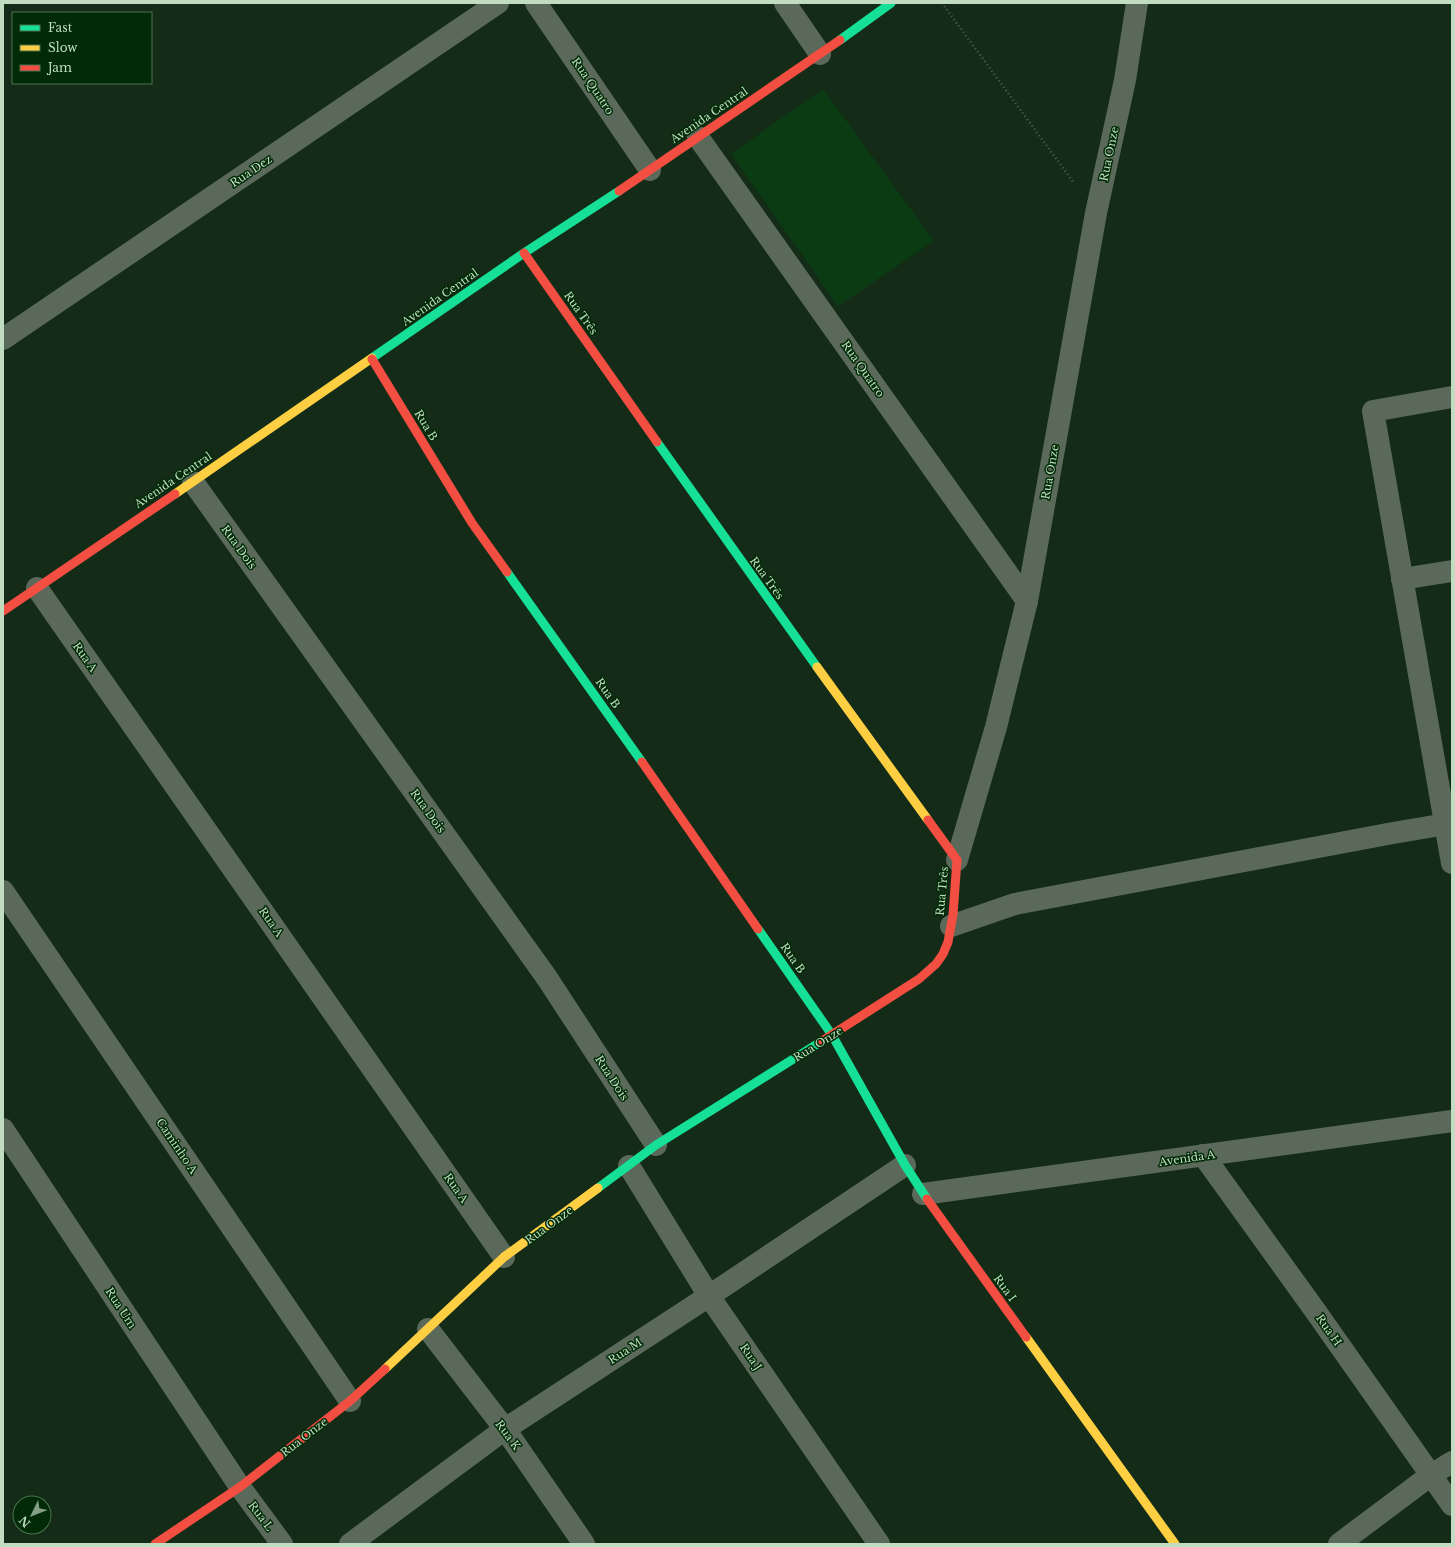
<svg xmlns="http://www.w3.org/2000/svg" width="1455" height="1547" viewBox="0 0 1455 1547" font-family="'Libre Baskerville',serif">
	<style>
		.built { fill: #0b3b13 }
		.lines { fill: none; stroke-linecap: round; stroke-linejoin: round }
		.path { stroke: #516252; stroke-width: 2.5; stroke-dasharray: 1 3; stroke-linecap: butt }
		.street { stroke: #5a695a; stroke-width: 22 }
		.fast { stroke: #16e098; stroke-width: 9 }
		.slow { stroke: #ffcf43; stroke-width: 9 }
		.jam { stroke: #f24e42; stroke-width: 9 }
		.labels { text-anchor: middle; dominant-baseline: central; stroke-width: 3; stroke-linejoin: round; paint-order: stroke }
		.street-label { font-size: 11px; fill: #c0ddc1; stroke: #002b06 }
	</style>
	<rect width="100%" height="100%" fill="#142c17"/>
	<path class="built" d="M 823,89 L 934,241 L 838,306 L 731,154 Z"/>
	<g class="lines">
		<path class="path" d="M 942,3 L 1074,183"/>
		<g class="street">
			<path d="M 536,3 L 650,170"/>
			<path d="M 785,3 L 820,54"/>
			<path d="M 698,137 L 1027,601"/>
			<path d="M 3,339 L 498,3"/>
			<path d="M 1452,397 L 1373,411 L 1452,863"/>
			<path d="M 193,482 L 547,978 L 656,1145"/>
			<path d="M 1402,579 L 1452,571"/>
			<path d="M 37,588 L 504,1257"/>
			<path d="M 957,860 L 996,727 L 1027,601 L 1096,213 L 1125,80 L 1137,3"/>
			<path d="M 3,891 L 350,1401"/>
			<path d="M 951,926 L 1015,904 L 1393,833 L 1446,824"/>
			<path d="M 3,1129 L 240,1487 L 282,1544"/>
			<path d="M 1203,1155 L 1314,1309 L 1452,1505"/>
			<path d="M 629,1166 L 709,1296 L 879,1544"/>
			<path d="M 923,1194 L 1452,1121"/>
			<path d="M 428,1329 L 505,1429 L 584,1544"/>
			<path d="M 350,1544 L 505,1429 L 709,1296 L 905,1165"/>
			<path d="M 1339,1544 L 1431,1475 L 1452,1462"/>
		</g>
		<g class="fast">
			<path d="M 840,40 L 891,3"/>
			<path d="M 372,358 L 524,253 L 619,191"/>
			<path d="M 657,442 L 817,667"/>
			<path d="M 507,572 L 642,762"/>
			<path d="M 758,929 L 832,1035 L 905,1165 L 927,1199"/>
			<path d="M 598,1188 L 656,1145 L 822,1041"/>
		</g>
		<g class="slow">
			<path d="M 175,494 L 372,358"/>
			<path d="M 817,667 L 928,820"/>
			<path d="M 1026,1337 L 1175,1544"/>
			<path d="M 385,1369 L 504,1257 L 598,1188"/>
		</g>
		<g class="jam">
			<path d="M 619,191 L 840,40"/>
			<path d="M 524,253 L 657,442"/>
			<path d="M 372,359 L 472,523 L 507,572"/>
			<path d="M 3,611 L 175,494"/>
			<path d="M 642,762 L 758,929"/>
			<path d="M 822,1041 L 919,979 L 936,964 L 943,954 L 948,942 L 953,915 L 957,860 L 928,820"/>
			<path d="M 927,1199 L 1026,1337"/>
			<path d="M 155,1544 L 240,1487 L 350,1401 L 385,1369"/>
		</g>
	</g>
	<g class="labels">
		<g class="street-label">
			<text transform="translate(593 86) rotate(56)">Rua Quatro</text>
			<text transform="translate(709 115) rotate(-34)">Avenida Central</text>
			<text transform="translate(1109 154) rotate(-78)">Rua Onze</text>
			<text transform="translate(251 171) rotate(-34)">Rua Dez</text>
			<text transform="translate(440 297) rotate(-35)">Avenida Central</text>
			<text transform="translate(581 313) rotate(55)">Rua Três</text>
			<text transform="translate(863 369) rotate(55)">Rua Quatro</text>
			<text transform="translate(426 425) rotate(59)">Rua B</text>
			<text transform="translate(1050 472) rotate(-80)">Rua Onze</text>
			<text transform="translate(173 480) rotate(-34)">Avenida Central</text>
			<text transform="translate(239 547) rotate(54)">Rua Dois</text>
			<text transform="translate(767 578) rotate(54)">Rua Três</text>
			<text transform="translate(85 657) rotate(55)">Rua A</text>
			<text transform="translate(608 693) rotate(55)">Rua B</text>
			<text transform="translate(428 811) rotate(54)">Rua Dois</text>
			<text transform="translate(942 891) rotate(-85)">Rua Três</text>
			<text transform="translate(271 922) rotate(55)">Rua A</text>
			<text transform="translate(793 958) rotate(55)">Rua B</text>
			<text transform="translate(818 1044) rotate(-32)">Rua Onze</text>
			<text transform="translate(612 1078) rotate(57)">Rua Dois</text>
			<text transform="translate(177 1146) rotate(56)">Caminho A</text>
			<text transform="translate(1187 1158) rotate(-8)">Avenida A</text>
			<text transform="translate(456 1188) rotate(55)">Rua A</text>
			<text transform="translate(549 1225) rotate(-36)">Rua Onze</text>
			<text transform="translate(1005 1288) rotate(54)">Rua I</text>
			<text transform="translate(121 1308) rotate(57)">Rua Um</text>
			<text transform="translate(1329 1330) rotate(55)">Rua H</text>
			<text transform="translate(625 1351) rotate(-33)">Rua M</text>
			<text transform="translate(751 1357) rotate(56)">Rua J</text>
			<text transform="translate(508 1435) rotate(54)">Rua K</text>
			<text transform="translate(304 1437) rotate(-38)">Rua Onze</text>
			<text transform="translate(261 1516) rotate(53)">Rua L</text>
		</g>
	</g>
	<rect width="1455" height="1547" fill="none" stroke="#c0ddc1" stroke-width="8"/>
	<rect x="12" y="12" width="140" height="72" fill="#002b06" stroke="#4d7251"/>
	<rect x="20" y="25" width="20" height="6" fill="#16e098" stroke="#4d7251"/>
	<text x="48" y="32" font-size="12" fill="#c0ddc1">Fast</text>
	<rect x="20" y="45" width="20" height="6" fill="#ffcf43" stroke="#4d7251"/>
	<text x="48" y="52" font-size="12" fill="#c0ddc1">Slow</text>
	<rect x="20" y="65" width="20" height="6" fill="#f24e42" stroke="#4d7251"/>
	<text x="48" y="72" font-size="12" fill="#c0ddc1">Jam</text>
	<g transform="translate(32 1515) rotate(227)"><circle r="19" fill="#002b06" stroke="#4d7251"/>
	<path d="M0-3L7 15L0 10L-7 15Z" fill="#849f86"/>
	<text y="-6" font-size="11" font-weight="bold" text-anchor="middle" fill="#c0ddc1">N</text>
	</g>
</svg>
